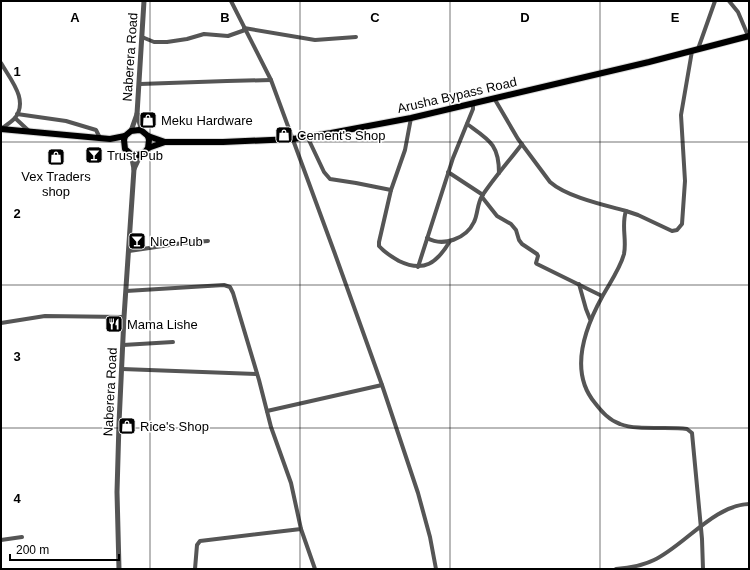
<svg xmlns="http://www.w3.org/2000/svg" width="750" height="570" viewBox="0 0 750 570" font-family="Helvetica,sans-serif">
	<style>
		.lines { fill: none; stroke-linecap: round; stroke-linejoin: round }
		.primary-casing { stroke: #dbdbdb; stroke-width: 8 }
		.minor { stroke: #555; stroke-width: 4 }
		.tertiary { stroke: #555; stroke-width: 5 }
		.primary { stroke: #000; stroke-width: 6 }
		.grid { fill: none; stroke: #000; stroke-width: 1; stroke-opacity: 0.55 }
		.labels { text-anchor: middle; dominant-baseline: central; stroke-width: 3; stroke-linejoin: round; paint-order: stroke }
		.street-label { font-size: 13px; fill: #000; stroke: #fff }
		.poi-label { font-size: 13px; fill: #000; stroke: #fff; text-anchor: start }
		.grid-label { font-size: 13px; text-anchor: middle; font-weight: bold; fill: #000; stroke: #fff; stroke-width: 3; stroke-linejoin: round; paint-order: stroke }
	</style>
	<rect width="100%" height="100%" fill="#fff"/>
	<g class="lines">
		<g class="primary-casing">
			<g id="primary">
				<path d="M 1,129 L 110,139 L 125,136"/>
				<path d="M 148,136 L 165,142"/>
				<path d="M 148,148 L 149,140 L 148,136 L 142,131 L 139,130 L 131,131 L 125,136 L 124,140 L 125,149 L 131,154 L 138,155 L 145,152 L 148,148 L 165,142 L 223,142 L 293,139 L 331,133 L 411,118 L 649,62 L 749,36"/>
			</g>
		</g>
		<g class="minor">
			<path d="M 231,1 L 271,80 L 335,254 L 382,385 L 418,493 L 430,537 L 436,569"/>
			<path d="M 729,1 L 738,12 L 749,38"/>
			<path d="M 244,28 L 315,40 L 356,37"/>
			<path d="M 142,37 L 154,42 L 167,42 L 187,39 L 204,34 L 228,36 L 245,30"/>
			<path d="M 698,49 L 715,1"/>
			<path d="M 692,51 L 681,115 L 685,181 L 682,224 L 677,230 L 672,231 L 638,215 L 626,211 C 621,225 627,240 624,254 C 620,269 609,284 602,297 C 585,328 569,372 595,403 C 602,412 609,420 620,424 C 638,431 667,426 687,429 L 692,433 L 702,539 L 703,569"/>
			<path d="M 1,63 C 10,79 30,101 14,119 C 10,123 5,126 1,129"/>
			<path d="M 140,84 L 227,81 L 271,80"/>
			<path d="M 494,98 L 518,139 L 550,182 C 567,197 604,205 626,211"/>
			<path d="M 17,114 L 66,121 L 96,130 L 100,138"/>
			<path d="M 15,118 L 29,131"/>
			<path d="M 411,118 L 405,150 L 391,190 L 379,242 L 379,246 C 385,253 392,257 399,261 C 424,273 437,263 450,241"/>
			<path d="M 467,124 C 489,140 499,144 499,173"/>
			<path d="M 307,136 L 324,172 L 330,179 L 356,183 L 391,190"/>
			<path d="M 448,172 L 483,195"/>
			<path d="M 482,197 L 497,216 L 511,224 L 516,230 L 519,240 L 522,244 L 537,254 L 538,256 L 536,263 L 537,264 L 602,296"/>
			<path d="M 427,238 C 443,247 466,239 474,222 C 478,214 477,204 482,196 C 494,178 509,161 522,144"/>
			<path d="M 129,251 L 183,243 L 208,241"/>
			<path d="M 418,267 L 453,158 L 473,109 L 473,103"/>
			<path d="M 579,284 L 586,309 L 590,319"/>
			<path d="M 126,291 L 224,285 L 230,287 L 233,293 L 259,380 L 271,427 L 291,483 L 301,529 L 315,569"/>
			<path d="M 1,323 L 45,316 L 124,317"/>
			<path d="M 123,345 L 173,342"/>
			<path d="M 122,369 L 257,374"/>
			<path d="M 267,411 L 382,385"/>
			<path d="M 1,540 L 22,537"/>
			<path d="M 195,569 L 197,545 L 200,541 L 301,529"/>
			<path d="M 616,569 C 629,568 642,566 654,560 C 684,546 714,505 749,504"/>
		</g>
		<g class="tertiary">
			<path d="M 137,114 L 142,131"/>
			<path d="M 131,131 L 137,114 L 144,1"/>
			<path d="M 134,169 L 141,154"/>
			<path d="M 119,569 L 117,492 L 119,423 L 124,317 L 134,169 L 131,154"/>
		</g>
		<use href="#primary" class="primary"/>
	</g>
	<path class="grid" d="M 150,1 L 150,569M 300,1 L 300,569M 450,1 L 450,569M 600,1 L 600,569M 1,142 L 749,142M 1,285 L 749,285M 1,428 L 749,428"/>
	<defs>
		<g id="shop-square" transform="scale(0.9)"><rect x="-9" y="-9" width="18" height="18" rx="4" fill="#000" stroke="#fff"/><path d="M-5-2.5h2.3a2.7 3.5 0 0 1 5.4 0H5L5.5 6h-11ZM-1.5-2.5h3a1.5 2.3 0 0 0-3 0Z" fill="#fff"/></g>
		<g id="bar-square" transform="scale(0.9)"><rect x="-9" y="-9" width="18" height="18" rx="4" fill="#000" stroke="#fff"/><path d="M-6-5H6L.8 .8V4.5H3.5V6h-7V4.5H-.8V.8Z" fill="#fff"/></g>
		<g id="restaurant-square" transform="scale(0.9)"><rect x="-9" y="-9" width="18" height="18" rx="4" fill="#000" stroke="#fff"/><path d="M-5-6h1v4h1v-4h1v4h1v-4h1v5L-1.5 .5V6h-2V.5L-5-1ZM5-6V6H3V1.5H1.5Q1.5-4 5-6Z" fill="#fff"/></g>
	</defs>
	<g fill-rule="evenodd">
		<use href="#shop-square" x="148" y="120"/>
		<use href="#shop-square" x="284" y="135"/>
		<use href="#bar-square" x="94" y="155"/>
		<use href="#shop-square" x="56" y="157"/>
		<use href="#bar-square" x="137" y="241"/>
		<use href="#restaurant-square" x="114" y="324"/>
		<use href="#shop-square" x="127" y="426"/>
	</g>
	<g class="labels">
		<g class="street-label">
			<text transform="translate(130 57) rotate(-86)">Naberera Road</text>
			<text transform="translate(457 95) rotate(-13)">Arusha Bypass Road</text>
			<text transform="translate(110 392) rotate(-87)">Naberera Road</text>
		</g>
		<g class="poi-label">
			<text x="161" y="120">Meku Hardware</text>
			<text x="297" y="135">Cement's Shop</text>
			<text x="107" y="155">Trust Pub</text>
			<text x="56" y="176" text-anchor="middle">Vex Traders<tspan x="56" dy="15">shop</tspan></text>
			<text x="150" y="241">Nice Pub</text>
			<text x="127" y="324">Mama Lishe</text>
			<text x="140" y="426">Rice's Shop</text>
		</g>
	</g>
	<g class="grid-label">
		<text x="75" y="22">A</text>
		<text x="225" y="22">B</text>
		<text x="375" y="22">C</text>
		<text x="525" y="22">D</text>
		<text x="675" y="22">E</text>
		<text x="17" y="76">1</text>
		<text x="17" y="218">2</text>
		<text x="17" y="361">3</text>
		<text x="17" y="503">4</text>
	</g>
	<rect width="750" height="570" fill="none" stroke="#000000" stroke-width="4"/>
	<path d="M10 554v6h109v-6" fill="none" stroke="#000000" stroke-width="2"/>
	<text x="16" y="554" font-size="12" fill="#000000" stroke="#ffffff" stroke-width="3" paint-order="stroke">200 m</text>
</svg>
